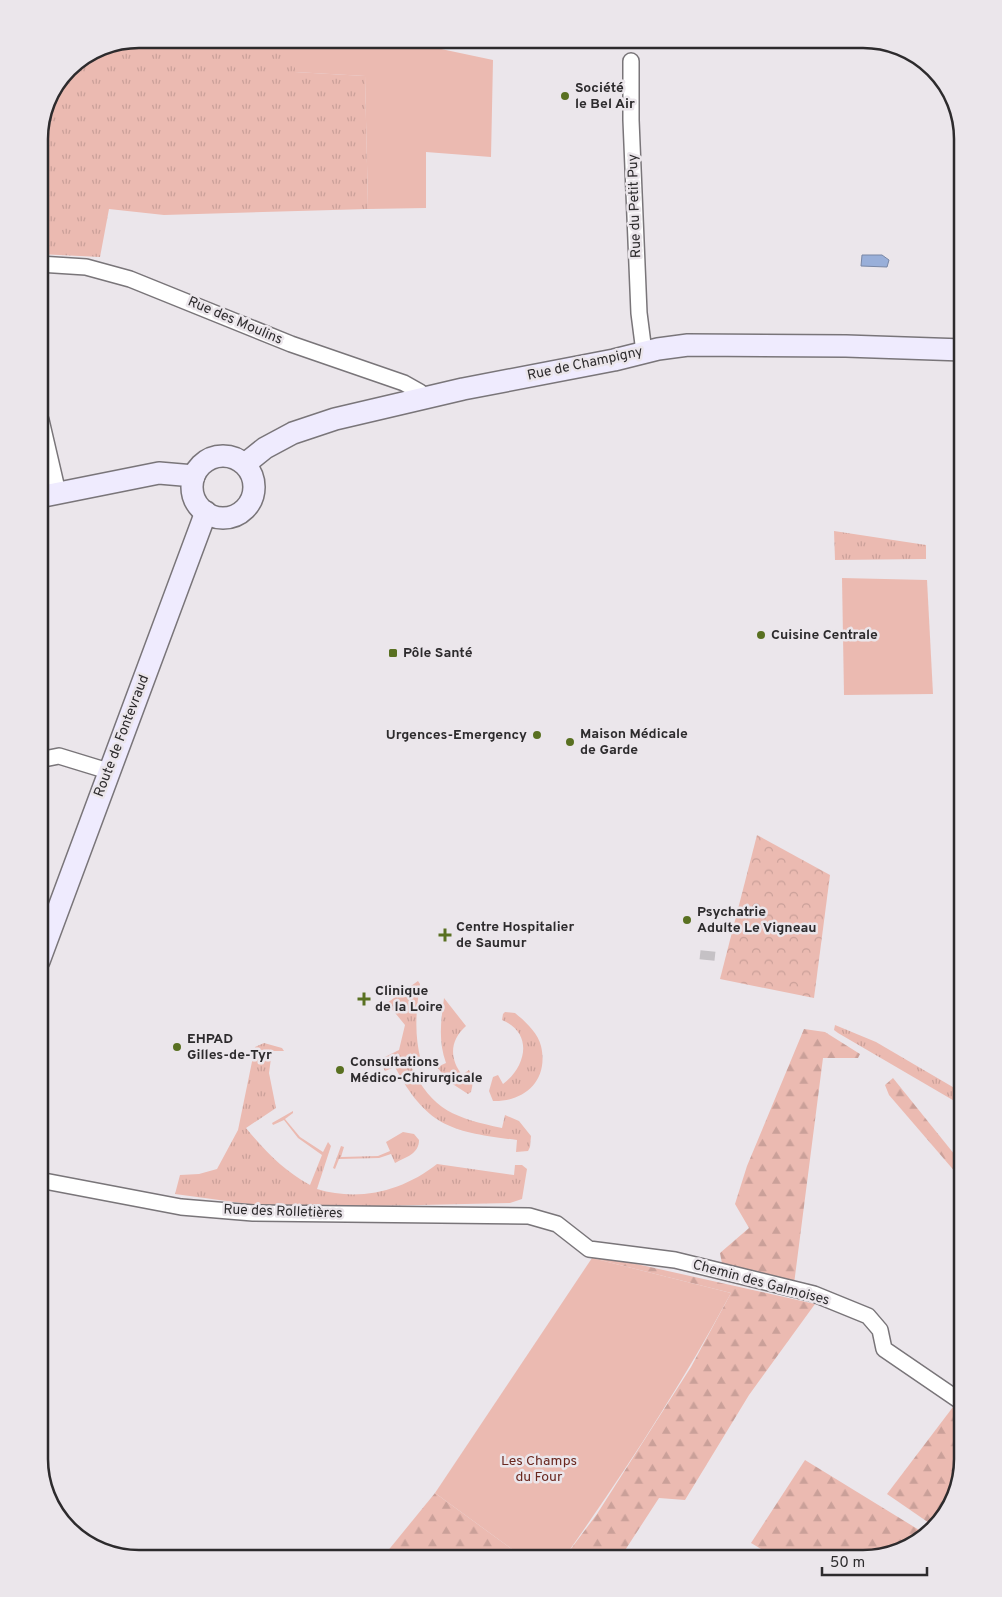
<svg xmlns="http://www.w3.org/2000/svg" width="1002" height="1597" viewBox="0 0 1002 1597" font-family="Overpass,sans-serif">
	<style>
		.grass { fill: url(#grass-tufts) }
		.forest { fill: url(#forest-firs) }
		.park { fill: url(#park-crowns) }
		.garden { fill: #ebbab1 }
		.water { fill: #99afd9; stroke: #7987a5 }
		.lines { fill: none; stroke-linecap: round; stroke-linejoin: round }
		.street-tunnel { stroke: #c5c1c5; stroke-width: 15; stroke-dasharray: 15 8; stroke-linecap: butt }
		.street-casing { stroke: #797579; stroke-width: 18 }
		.secondary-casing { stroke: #797579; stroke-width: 24 }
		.street { stroke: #fff; stroke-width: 15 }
		.secondary { stroke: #efebfe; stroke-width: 21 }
		.poi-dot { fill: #597021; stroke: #ebe6eb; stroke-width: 2 }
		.labels { text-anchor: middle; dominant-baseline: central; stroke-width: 5; stroke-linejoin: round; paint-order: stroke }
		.poi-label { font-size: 14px; font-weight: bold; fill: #2d2b2d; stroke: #ebe6eb; text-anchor: start }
		.street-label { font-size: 14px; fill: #2d2b2d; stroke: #ebe6eb }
		.park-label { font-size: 14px; fill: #6a2820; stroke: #ebe6eb }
		.rim { fill: none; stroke: #2d2b2d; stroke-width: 2.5 }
	</style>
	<defs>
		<pattern id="grass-tufts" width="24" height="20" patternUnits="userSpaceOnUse" patternTransform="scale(1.25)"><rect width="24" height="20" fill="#ebbab1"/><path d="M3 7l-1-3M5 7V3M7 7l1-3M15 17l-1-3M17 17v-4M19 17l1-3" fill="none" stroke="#caa099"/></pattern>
		<pattern id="forest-firs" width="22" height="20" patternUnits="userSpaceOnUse" patternTransform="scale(1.25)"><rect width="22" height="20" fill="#ebbab1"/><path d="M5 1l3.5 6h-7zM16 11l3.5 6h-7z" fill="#caa099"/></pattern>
		<pattern id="park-crowns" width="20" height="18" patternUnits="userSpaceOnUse" patternTransform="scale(1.25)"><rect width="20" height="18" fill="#ebbab1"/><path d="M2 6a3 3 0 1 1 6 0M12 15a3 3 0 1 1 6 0" fill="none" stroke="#caa099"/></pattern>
	</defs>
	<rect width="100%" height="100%" fill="#ebe6eb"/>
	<g class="grass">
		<path d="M 138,39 L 295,39 L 295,72 L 365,76 L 368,209 L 164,215 L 109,209 L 100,257 L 39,254 L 39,132 L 49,94 L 68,68 L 100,46 Z"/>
		<path d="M 834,531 L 926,545 L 926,559 L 835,560 Z"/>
		<path d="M 418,981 L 420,984 C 416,1011 414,1034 421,1061 L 411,1066 C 432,1111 456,1118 502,1128 L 505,1115 L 519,1121 L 531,1136 L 530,1147 L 528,1151 L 516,1152 L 517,1140 C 452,1132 427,1127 395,1067 L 385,1071 L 382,1065 L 383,1058 L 399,1050 L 405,1025 L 387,1003 Z"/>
		<path d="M 444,998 L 466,1026 C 450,1040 449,1058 462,1075 L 469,1070 C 474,1077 473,1084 471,1092 L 468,1094 L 448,1081 L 437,1067 L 446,1063 C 438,1040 441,1021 444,998 Z"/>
		<path d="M 505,1012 L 515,1013 C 525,1021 538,1033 541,1046 C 549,1080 525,1102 493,1101 L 489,1091 L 493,1077 L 498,1075 L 503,1084 C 526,1067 534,1033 502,1020 L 503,1014 Z"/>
		<path d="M 835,1025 L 876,1042 L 963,1093 L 963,1106 L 838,1033 L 834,1030 Z"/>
		<path d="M 264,1043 L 282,1048 L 284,1051 L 272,1051 L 269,1073 L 276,1108 L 246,1128 C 264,1150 284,1171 310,1185 L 322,1155 L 298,1138 L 284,1120 L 273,1125 L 272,1123 L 293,1111 L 293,1113 L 285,1119 L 300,1137 L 323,1152 L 328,1142 L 331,1146 L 317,1189 C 359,1202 403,1191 437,1164 L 514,1175 L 515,1165 L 522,1165 L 527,1169 L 522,1199 L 510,1203 L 330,1207 L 256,1205 L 175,1194 L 180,1175 L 199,1174 L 217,1169 L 238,1130 L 255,1047 Z"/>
		<path d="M 403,1132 L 414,1134 L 419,1140 C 419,1154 406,1157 395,1163 L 391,1154 L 379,1158 L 339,1159 L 335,1169 L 333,1168 L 341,1146 L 344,1147 L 341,1157 L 378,1156 L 390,1151 L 386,1142 Z"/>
	</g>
	<g class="forest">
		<path d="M 804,1029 L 825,1032 L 860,1054 L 858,1058 L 823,1058 L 794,1284 L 723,1269 L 720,1253 L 749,1228 L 735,1204 L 747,1166 Z"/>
		<path d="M 893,1078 L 963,1165 L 963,1181 L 889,1095 L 885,1085 Z"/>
		<path d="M 592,1254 L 815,1304 L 749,1395 L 685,1500 L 659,1498 L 620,1558 L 564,1558 L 597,1514 L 691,1367 L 731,1293 L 592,1258 Z"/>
		<path d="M 956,1403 L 963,1409 L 963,1459 L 950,1509 L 932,1525 L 887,1494 Z"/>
		<path d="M 805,1460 L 924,1533 L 908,1548 L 864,1558 L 776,1558 L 751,1543 Z"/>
		<path d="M 435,1493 L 524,1558 L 382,1558 Z"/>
	</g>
	<path class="park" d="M 757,835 L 830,875 L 814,998 L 720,979 Z"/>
	<g class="garden">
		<path d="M 295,39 L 427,39 L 427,46 L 493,60 L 491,157 L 426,152 L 426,208 L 368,209 L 365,76 L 295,72 Z"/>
		<path d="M 842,578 L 927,580 L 933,694 L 844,695 Z"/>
		<path d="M 592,1258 L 731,1293 C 681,1386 625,1471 564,1558 L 524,1558 L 435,1493 Z"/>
	</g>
	<path class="water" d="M 862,255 L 882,255 L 889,260 L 887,267 L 861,266 Z"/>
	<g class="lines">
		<path class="street-tunnel" d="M 707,960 L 708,951"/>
		<g class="street-casing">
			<g id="street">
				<path d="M 631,61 L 631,120 L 639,313 L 644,352"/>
				<path d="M 39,264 L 86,267 L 130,279 L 291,344 L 404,383 L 420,392 L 423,399"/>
				<path d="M 41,420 L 58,493"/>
				<path d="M 39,760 L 59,756 L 108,771"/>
				<path d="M 39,1180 L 181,1207 L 253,1213 L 529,1216 L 557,1224 L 589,1249 L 675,1260 L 814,1294 L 868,1316 L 880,1330 L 884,1349 L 963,1403"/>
			</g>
		</g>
		<g class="secondary-casing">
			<g id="secondary">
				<circle cx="223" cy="487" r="31"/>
				<path d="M 245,464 L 265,448 L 293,433 L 335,419 L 463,389 L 614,360 L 658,349 L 688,345 L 846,346 L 963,350"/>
				<path d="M 39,497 L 159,473 L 194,476"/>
				<path d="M 39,961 L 206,512"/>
			</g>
		</g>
		<use href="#street" class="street"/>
		<use href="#secondary" class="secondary"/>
	</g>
	<g class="poi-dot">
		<circle cx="565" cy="96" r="5"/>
		<circle cx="761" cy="635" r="5"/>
		<rect x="388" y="648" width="10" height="10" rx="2.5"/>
		<circle cx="537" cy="735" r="5"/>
		<circle cx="570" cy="742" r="5"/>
		<circle cx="687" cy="920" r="5"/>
		<path d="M442.5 927.5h5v5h5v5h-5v5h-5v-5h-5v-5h5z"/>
		<path d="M361.5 991.5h5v5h5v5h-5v5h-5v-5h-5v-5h5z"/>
		<circle cx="177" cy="1047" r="5"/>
		<circle cx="340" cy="1070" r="5"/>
	</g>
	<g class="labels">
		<g class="poi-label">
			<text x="575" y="88">Société<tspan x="575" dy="16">le Bel Air</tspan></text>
			<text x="771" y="635">Cuisine Centrale</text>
			<text x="403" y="653">Pôle Santé</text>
			<text x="580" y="734">Maison Médicale<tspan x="580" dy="16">de Garde</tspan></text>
			<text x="527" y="735" text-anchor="end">Urgences-Emergency</text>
			<text x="697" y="912">Psychatrie<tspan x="697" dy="16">Adulte Le Vigneau</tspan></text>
			<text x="456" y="927">Centre Hospitalier<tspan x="456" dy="16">de Saumur</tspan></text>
			<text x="375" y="991">Clinique<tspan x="375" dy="16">de la Loire</tspan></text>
			<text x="187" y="1039">EHPAD<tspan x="187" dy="16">Gilles-de-Tyr</tspan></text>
			<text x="350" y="1062">Consultations<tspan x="350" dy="16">Médico-Chirurgicale</tspan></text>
		</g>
		<g class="street-label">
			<text transform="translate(635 206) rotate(-92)">Rue du Petit Puy</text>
			<text transform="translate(235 321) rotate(23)">Rue des Moulins</text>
			<text transform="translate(585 364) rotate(-12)">Rue de Champigny</text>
			<text transform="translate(122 736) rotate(-69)">Route de Fontevraud</text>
			<text transform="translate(283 1212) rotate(2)">Rue des Rolletières</text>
			<text transform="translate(761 1283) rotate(15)">Chemin des Galmoises</text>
		</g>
		<g class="park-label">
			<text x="539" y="1461">Les Champs<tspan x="539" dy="16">du Four</tspan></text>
		</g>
	</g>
	<path d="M0 0H1002V1597H0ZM139 48H863A91 91 0 0 1 954 139V1459A91 91 0 0 1 863 1550H139A91 91 0 0 1 48 1459V139A91 91 0 0 1 139 48Z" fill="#ebe6eb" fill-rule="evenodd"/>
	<path class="rim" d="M139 48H863A91 91 0 0 1 954 139V1459A91 91 0 0 1 863 1550H139A91 91 0 0 1 48 1459V139A91 91 0 0 1 139 48Z"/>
	<path d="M822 1567v8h105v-8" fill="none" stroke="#2d2b2d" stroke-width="2.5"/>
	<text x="830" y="1567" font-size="15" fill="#2d2b2d" stroke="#ebe6eb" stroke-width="4" paint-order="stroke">50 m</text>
</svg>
